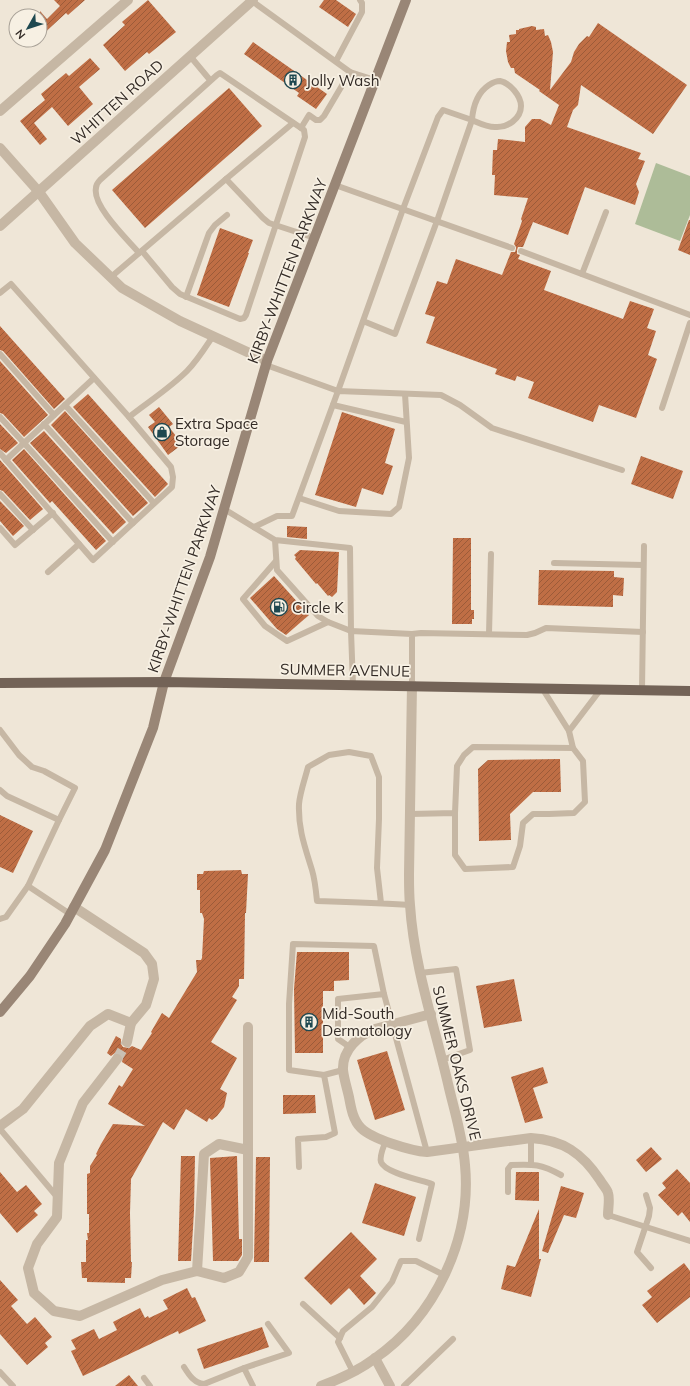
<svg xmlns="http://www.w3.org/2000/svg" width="690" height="1386" viewBox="0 0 690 1386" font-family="Mulish,sans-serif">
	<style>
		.grass { fill: #adbc98 }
		.building { fill: url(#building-hatch) }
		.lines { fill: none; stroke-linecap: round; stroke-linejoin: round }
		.street-tunnel { stroke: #c9c0b3; stroke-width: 10; stroke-dasharray: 10 5; stroke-linecap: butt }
		.lane { stroke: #c6b7a4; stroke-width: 6 }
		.street { stroke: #c6b7a4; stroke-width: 10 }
		.secondary { stroke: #998676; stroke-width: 10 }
		.primary { stroke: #736357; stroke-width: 10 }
		.labels { text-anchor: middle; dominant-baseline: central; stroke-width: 3.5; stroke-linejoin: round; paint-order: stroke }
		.poi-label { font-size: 15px; fill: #322a25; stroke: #f7f0e3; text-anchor: start }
		.street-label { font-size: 15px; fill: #322a25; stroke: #f7f0e3 }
	</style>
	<defs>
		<pattern id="building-hatch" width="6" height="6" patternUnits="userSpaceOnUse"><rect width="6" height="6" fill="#bf6e45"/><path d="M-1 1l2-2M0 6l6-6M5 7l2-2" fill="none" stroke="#9c5b39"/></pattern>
	</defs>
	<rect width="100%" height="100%" fill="#efe6d7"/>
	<path class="grass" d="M 656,163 L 690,176 L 690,215 L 680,241 L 635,224 Z"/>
	<g class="building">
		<path d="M 54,0 L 85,0 L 68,15 L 66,13 L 40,37 L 40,11 L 47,19 L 60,6 Z"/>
		<path d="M 148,0 L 176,32 L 149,54 L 147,52 L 125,71 L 103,45 L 125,25 L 122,22 Z"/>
		<path d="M 324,0 L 336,0 L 356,14 L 348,27 L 319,7 Z"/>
		<path d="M 598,23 L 687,85 L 653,134 L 581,85 L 578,105 L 573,110 L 567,127 L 641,153 L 638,159 L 645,161 L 636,184 L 639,192 L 635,205 L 585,187 L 568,235 L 533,222 L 523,247 L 518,247 L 517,250 L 517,254 L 520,255 L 518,259 L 551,271 L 544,290 L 623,319 L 630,301 L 654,309 L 647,328 L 656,331 L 648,355 L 657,359 L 636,418 L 599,405 L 593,422 L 528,398 L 534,382 L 517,376 L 515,381 L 495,374 L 497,369 L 426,343 L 435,317 L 425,314 L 437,281 L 447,284 L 456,259 L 502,275 L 511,252 L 515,252 L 516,249 L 516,247 L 514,244 L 522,221 L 521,219 L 528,198 L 494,195 L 495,175 L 492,175 L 493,150 L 497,150 L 498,139 L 525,142 L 525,127 L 532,119 L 540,119 L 551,125 L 559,105 L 539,91 L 540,90 L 515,73 L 514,68 L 511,68 L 508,62 L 506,51 L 507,42 L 510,42 L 509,35 L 516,34 L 516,30 L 519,30 L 519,29 L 532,26 L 536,27 L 536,30 L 544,29 L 545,36 L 548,35 L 551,42 L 553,52 L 550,90 L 571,62 L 574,52 L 579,44 L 587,36 L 589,37 Z"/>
		<path d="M 253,42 L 327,94 L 316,109 L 297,96 L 299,93 L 244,54 Z"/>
		<path d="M 90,58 L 100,69 L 79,87 L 93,104 L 68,126 L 52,107 L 34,123 L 47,139 L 40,145 L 20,121 L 45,100 L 41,94 L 66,73 L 69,76 Z"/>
		<path d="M 229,88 L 262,126 L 145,228 L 112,190 Z"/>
		<path d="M 689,220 L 690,220 L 690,255 L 678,250 Z"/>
		<path d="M 220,228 L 253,240 L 248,253 L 249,253 L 229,307 L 197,295 Z"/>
		<path d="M 0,326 L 65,399 L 54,409 L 3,351 L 0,350 Z"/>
		<path d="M 0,361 L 48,415 L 24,437 L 3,414 L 0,413 Z"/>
		<path d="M 88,394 L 168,484 L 155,497 L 73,407 Z"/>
		<path d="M 159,407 L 173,424 L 169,427 L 176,436 L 174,437 L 180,446 L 168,455 L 148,427 L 155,422 L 149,415 Z"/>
		<path d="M 65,411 L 148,503 L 133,516 L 51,425 Z"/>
		<path d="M 342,412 L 395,429 L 385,463 L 393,466 L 383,495 L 362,488 L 356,507 L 315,495 Z"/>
		<path d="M 0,424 L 18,443 L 6,453 L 0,449 Z"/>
		<path d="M 44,431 L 126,522 L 113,534 L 30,443 Z"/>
		<path d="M 24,449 L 106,541 L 96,550 L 52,501 L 50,503 L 12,460 Z"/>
		<path d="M 641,456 L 683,471 L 673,499 L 631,484 Z"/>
		<path d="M 0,460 L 43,509 L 30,520 L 3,491 L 0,490 Z"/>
		<path d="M 0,501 L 24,526 L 13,536 L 0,521 Z"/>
		<path d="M 287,526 L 307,527 L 307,539 L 287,537 Z"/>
		<path d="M 453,538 L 471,538 L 471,610 L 474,610 L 474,619 L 472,619 L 472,624 L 452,624 Z"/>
		<path d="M 300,550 L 339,552 L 337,592 L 332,597 L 329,595 L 328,596 L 317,583 L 316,584 L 295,559 L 296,557 L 294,555 Z"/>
		<path d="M 539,570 L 614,571 L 614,577 L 624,578 L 623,596 L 613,595 L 613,607 L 538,605 Z"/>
		<path d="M 274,576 L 309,615 L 286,635 L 277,629 L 250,598 Z"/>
		<path d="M 560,759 L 561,792 L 533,792 L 510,814 L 511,840 L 479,841 L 478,769 L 488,760 Z"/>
		<path d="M 0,815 L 33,831 L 13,873 L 0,867 Z"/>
		<path d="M 241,870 L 242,874 L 248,874 L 246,913 L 245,913 L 244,979 L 239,979 L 239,986 L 232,997 L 237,1000 L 211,1042 L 237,1058 L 220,1089 L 227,1093 L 224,1107 L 217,1116 L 212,1120 L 209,1118 L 207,1122 L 186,1109 L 174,1130 L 163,1122 L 131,1179 L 130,1213 L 131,1262 L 132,1262 L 131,1278 L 125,1278 L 125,1283 L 87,1282 L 87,1278 L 82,1278 L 81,1262 L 86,1262 L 86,1240 L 88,1240 L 87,1233 L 89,1233 L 89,1214 L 87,1214 L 87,1174 L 90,1173 L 90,1166 L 97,1155 L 96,1154 L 101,1144 L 113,1124 L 145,1126 L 108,1104 L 119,1085 L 122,1087 L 133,1069 L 122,1062 L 123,1057 L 121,1054 L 115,1053 L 111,1056 L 107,1053 L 116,1036 L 121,1039 L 121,1044 L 123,1047 L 129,1048 L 132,1046 L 141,1050 L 152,1033 L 151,1032 L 162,1013 L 169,1018 L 197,972 L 196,960 L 201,960 L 202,958 L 204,919 L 202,913 L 200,913 L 200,890 L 197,890 L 197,874 L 203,874 L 204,871 Z"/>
		<path d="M 297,952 L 349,952 L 349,980 L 334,981 L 334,991 L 323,991 L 323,1053 L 295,1053 L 294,989 Z"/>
		<path d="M 514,979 L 522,1021 L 484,1028 L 476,986 Z"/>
		<path d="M 387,1051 L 405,1110 L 375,1120 L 357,1060 Z"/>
		<path d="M 543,1067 L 548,1083 L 533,1088 L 543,1118 L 525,1123 L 511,1077 Z"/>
		<path d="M 283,1095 L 315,1095 L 316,1113 L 283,1114 Z"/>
		<path d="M 651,1147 L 662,1159 L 646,1172 L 636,1160 Z"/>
		<path d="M 181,1156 L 195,1156 L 194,1211 L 191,1261 L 178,1261 Z"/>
		<path d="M 237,1156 L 239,1239 L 242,1239 L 242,1255 L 238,1261 L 213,1261 L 210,1158 Z"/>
		<path d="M 256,1157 L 270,1157 L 269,1262 L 254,1262 L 254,1260 Z"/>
		<path d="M 677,1169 L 690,1183 L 690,1222 L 682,1212 L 678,1216 L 658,1195 L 666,1188 L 662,1183 Z"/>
		<path d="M 0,1172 L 17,1192 L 26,1185 L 42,1204 L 34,1211 L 38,1215 L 17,1233 L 0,1213 Z"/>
		<path d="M 516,1172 L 539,1172 L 539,1201 L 515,1200 Z"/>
		<path d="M 375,1183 L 416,1197 L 404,1236 L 362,1223 Z"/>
		<path d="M 561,1186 L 584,1193 L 576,1218 L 564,1215 L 548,1253 L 542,1251 Z"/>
		<path d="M 539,1209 L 539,1259 L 541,1259 L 531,1297 L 501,1289 L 507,1265 L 515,1267 Z"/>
		<path d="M 351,1232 L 377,1259 L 360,1276 L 376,1293 L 364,1305 L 349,1288 L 331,1305 L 304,1278 Z"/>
		<path d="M 684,1263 L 690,1271 L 690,1297 L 657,1323 L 642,1305 L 652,1297 L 647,1291 Z"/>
		<path d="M 0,1280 L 18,1300 L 11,1306 L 27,1324 L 35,1317 L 52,1337 L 45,1343 L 48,1347 L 27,1365 L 0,1334 Z"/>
		<path d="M 187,1288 L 192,1298 L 195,1297 L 206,1321 L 179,1334 L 178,1331 L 83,1376 L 71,1351 L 76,1349 L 71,1340 L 94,1329 L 99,1339 L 117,1330 L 113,1322 L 140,1308 L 145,1318 L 148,1316 L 149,1318 L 168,1309 L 163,1300 Z"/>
		<path d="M 262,1327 L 269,1347 L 204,1369 L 197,1349 Z"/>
		<path d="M 129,1375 L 138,1386 L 115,1386 Z"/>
	</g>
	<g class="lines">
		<path class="street-tunnel" d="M 117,1059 L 127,1042"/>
		<g class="lane">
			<path d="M 252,1 L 350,72"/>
			<path d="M 190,56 L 210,80"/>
			<path d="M 336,61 L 362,12 L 362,3 L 360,0"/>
			<path d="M 301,128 L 309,115 L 316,120 L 320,120 L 324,116 L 350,72 L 375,80"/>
			<path d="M 226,179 L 293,123"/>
			<path d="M 335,185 L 512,248"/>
			<path d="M 521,251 L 690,315"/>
			<path d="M 139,253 C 128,240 92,206 96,188 C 96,186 98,182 100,180 L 217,75 L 220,73 L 304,130 L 305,137 L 246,315 L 244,318 L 240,319 L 180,294 L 172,287 L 142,251"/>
			<path d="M 582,274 L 606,212"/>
			<path d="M 111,277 L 226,179 L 263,218 L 269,223 L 315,238"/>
			<path d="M 0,293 L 11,284 L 129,417 L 171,467 L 173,477 L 172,487 L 93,560 L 6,460 L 24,443 L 113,542"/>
			<path d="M 186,297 L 209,233 L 215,225 L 227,215"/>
			<path d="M 0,354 L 54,415"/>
			<path d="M 266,365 L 338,391 L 403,209 L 438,117 L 443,110 L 472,120 C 473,106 477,93 489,85 C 492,83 496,81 500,81 C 510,83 521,96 521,106 C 521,119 507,128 495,127 C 487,127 479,123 472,120 L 437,221 L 395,334 L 363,321"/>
			<path d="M 65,405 L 154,503"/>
			<path d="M 333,405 L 406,422"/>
			<path d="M 662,408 L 690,323"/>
			<path d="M 0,417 L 24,443 L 94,378"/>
			<path d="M 129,417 C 148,402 170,388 187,371 C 197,361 205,348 213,336"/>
			<path d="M 44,424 L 133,523"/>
			<path d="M 0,453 L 6,460"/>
			<path d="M 0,494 L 33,530"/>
			<path d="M 299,498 L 339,511 L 391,514 L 399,507 L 409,458 L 405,394"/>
			<path d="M 224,509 L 275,540 L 350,548 L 351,631 L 328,622 L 318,616 L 277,570 L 275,540"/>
			<path d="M 254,527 L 277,516 L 292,516 L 338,391 L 441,395 L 460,405 L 492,428 L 622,470"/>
			<path d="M 0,528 L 15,545 L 53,513"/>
			<path d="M 276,561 L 243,599 L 265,626 L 287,641 L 328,622"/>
			<path d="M 554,563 L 643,565"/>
			<path d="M 48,572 L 79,544"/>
			<path d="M 412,634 L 421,633 L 527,635 L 535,633 L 546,628 L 643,632"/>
			<path d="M 489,634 L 491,554"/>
			<path d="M 353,685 L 351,631 L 412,634 L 412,685"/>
			<path d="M 542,688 L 569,731"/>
			<path d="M 642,690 L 644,546"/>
			<path d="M 0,730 L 19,755 L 32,767 L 44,771 L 75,788 L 59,820"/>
			<path d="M 573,748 L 569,731 L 601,689"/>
			<path d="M 0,790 L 7,796 L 59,820 L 28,886 L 70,914"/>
			<path d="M 410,814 L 455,813 L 457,766 L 464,755 L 473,747 L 573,748 L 583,761 L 585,802 L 574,813 L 549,814 L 533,814 L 523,823 L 520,846 L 513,867 L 465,869 L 455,855 L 455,813"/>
			<path d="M 381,903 L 377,868 L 379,819 L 379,777 L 371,756 L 349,752 L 329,755 L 308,767 C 305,779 300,792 299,804 C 298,829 305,847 312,870 C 315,880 316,891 317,901 C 348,902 379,903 410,905"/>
			<path d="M 0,919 L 6,917 L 28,886"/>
			<path d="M 420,973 L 456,969 L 470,1050 L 442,1060"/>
			<path d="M 351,1048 L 338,1039 L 338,999 L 384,994 L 427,1152"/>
			<path d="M 324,1075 L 289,1070 L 289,1004 L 293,944 L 374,946 L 384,994"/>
			<path d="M 0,1129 L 58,1198"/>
			<path d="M 531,1138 L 531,1164"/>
			<path d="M 386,1140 C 384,1146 379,1156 381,1162 C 385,1173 421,1180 432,1184 L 419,1239"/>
			<path d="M 299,1167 L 298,1139 L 326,1137 L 335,1133 L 324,1075 L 343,1070"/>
			<path d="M 508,1192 L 508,1169 L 511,1165 C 534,1164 541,1164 561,1175"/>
			<path d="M 646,1195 L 650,1208 L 649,1216 L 637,1252 L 651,1268"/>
			<path d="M 608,1215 L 690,1241"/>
			<path d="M 303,1304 L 340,1338"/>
			<path d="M 184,1367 C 189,1375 194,1383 204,1384 L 244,1368 L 253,1386"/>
			<path d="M 244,1368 L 289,1353 L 268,1324"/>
			<path d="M 0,1372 L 13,1386"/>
			<path d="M 353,1372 L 338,1342 L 343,1331 L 372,1307 L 392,1282 L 401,1261 L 416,1261 L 444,1275"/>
			<path d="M 144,1378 L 150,1386"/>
			<path d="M 404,1386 L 453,1339"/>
		</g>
		<g class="street">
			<path d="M 0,111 L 128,0"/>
			<path d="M 0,148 L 39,192 L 75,243 L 122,288 L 180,321 L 267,361"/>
			<path d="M 0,226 L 253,0"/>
			<path d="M 431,1014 L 375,1029 C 359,1035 342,1050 343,1070 C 344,1079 347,1088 349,1097 C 351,1108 353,1120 361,1128 C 372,1139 411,1151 427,1152 L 531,1138 C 563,1140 582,1153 600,1180 C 602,1184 607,1189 608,1193 C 610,1199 608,1208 608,1215"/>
			<path d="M 127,1042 L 131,1023"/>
			<path d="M 117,1059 L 83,1103 L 59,1163 L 57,1217 L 37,1244 L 28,1268 L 34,1293 L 54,1311 L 80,1316 L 162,1280 L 197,1271 L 224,1278 L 239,1272 L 248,1257 L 248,1027"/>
			<path d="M 0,1126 L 23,1109 L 90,1026 L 108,1014 L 131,1023 L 146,1005 L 154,979 L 152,964 L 144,953 L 74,907"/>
			<path d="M 197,1271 L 204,1154 L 219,1144 L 248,1150"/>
			<path d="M 375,1358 L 390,1386"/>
			<path d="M 321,1386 C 340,1379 358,1371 374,1359 C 435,1317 472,1239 465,1165 C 463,1139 455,1113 449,1088 C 435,1027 414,967 410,905 C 409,895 409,884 409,874 L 412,685"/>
		</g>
		<path class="secondary" d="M 0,1012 L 30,976 L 65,924 L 105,850 L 153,728 L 164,682 L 210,557 L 267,361 L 406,0"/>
		<path class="primary" d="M 0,683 L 164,682 L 690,691"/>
	</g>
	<defs>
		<g id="building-ring" transform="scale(0.9)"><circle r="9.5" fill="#f7f0e3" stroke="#1e4850" stroke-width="1.5"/><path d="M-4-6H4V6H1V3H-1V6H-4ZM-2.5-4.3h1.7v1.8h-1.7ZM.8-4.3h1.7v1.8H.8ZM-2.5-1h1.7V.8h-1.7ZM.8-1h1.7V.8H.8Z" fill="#1e4850"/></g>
		<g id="shop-ring" transform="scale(0.9)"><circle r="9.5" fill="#f7f0e3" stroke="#1e4850" stroke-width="1.5"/><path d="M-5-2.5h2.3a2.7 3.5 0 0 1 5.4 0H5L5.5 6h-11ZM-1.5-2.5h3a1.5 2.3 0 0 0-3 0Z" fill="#1e4850"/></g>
		<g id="fuel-ring" transform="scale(0.9)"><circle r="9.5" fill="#f7f0e3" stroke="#1e4850" stroke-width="1.5"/><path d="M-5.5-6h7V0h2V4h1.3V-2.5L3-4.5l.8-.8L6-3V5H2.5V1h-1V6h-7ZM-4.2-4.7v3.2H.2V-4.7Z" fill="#1e4850"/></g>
	</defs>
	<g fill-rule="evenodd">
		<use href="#building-ring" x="293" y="80"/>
		<use href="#shop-ring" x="162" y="432"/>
		<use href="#fuel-ring" x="279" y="607"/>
		<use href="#building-ring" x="309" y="1022"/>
	</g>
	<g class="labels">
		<g class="poi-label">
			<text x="306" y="80">Jolly Wash</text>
			<text x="175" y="423">Extra Space<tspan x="175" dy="17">Storage</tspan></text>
			<text x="292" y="607">Circle K</text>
			<text x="322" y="1013">Mid-South<tspan x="322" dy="17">Dermatology</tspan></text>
		</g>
		<g class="street-label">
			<text transform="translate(117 102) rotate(-42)">WHITTEN ROAD</text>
			<text transform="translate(287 271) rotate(-69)">KIRBY-WHITTEN PARKWAY</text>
			<text transform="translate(184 579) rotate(-71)">KIRBY-WHITTEN PARKWAY</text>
			<text transform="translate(345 670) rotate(1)">SUMMER AVENUE</text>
			<text transform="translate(457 1063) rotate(76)">SUMMER OAKS DRIVE</text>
		</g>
	</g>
	<g transform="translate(28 28) rotate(231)"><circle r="19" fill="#f7f0e3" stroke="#a8a197"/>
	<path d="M0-3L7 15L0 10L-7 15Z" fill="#1e4850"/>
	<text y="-6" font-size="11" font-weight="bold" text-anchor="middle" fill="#322a25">N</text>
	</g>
</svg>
